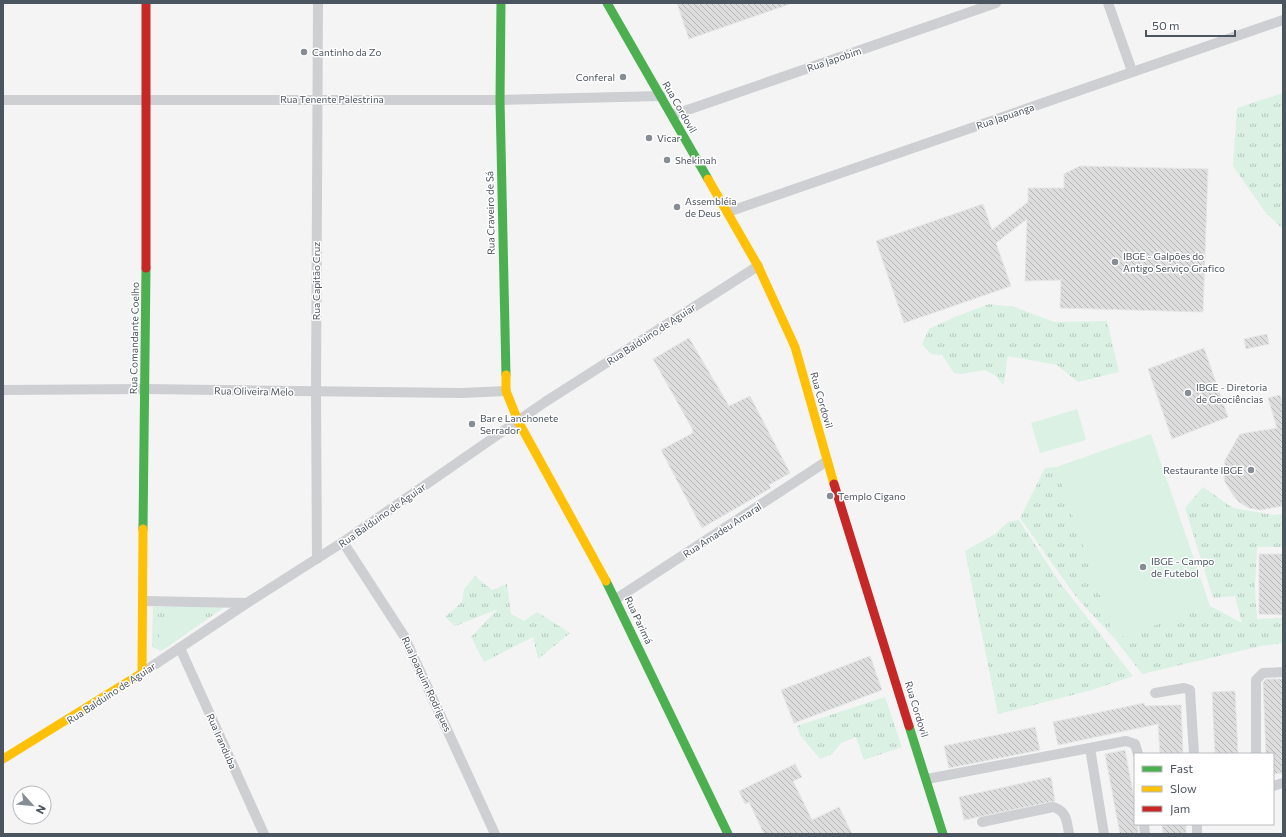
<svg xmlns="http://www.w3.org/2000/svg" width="1286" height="837" viewBox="0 0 1286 837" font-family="Commissioner,sans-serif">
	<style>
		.grass { fill: url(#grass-tufts) }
		.pitch { fill: #daf1e4 }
		.building { fill: url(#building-back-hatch); stroke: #e5e6e7 }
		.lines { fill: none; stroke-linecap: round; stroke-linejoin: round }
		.street { stroke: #cdcfd2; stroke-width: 10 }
		.fast { stroke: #4caf50; stroke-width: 9 }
		.slow { stroke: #ffc107; stroke-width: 9 }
		.jam { stroke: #c62828; stroke-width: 9 }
		.poi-dot { fill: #868d94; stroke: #fff; stroke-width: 1.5 }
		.labels { text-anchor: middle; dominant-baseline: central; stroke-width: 3; stroke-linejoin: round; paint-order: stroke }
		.poi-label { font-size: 10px; fill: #4b5560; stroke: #fff; text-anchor: start }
		.street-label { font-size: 10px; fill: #4b5560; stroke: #fff }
	</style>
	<defs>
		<pattern id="grass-tufts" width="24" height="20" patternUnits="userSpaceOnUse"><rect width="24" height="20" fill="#daf1e4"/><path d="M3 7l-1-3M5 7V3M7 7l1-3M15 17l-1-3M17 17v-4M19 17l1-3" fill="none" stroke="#b3c6bc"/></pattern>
		<pattern id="building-back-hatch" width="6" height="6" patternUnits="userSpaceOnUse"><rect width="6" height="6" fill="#ddddde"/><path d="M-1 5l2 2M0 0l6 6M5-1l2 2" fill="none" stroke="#b5b6b7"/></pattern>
	</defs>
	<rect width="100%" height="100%" fill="#f4f4f4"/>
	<g class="grass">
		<path d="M 1283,93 L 1283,229 L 1265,212 L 1233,166 L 1237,108 Z"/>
		<path d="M 989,304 L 1015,307 L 1054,322 L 1107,321 L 1119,372 L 1078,382 L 1057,365 L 1008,356 C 1005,366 1007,375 1003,385 L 996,376 L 985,370 L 961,374 L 954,373 L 942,355 L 931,354 L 922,344 L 929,329 L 955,317 Z"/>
		<path d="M 1056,467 L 1115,639 L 1210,606 L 1242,623 L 1235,596 L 1213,598 L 1185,508 L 1203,487 L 1233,508 L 1273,515 L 1283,514 L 1283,547 L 1257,547 L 1255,587 L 1257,619 L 1283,618 L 1283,643 L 1261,646 L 1142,674 L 1115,639 L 1077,598 L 1020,518 L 1045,468 Z"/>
		<path d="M 1019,520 L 1060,583 L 1133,676 L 1092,690 L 998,714 L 965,551 L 995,534 L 1008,522 Z"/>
		<path d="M 475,576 L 492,590 L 507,584 L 511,614 L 524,621 L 537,612 L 570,633 L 538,659 L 533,637 L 484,662 L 471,637 L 498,609 L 455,626 L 445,617 L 462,602 L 464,589 Z"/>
		<path d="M 226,606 L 167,647 L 161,651 L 152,647 L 153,607 Z"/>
		<path d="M 885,697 L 902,747 L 864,760 L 856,737 L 841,743 L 832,754 L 820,759 L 800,735 L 797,726 Z"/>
	</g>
	<g class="pitch">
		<path d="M 1077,409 L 1086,440 L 1040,453 L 1031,423 Z"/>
		<path d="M 1151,434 L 1210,606 L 1115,639 L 1056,467 Z"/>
		<path d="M 188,606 L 200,624 L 167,647 L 155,630 Z"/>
	</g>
	<g class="building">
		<path d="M 677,3 L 789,3 L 790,4 L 689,39 Z"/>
		<path d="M 1080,166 L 1208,169 L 1203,312 L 1060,308 L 1061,280 L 1025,281 L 1027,219 L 996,243 L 1011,286 L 904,323 L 876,241 L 983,204 L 992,230 L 1028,202 L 1028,188 L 1064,188 L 1064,174 Z"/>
		<path d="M 1267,334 L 1269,344 L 1246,349 L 1244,339 Z"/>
		<path d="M 689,338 L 729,406 L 750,396 L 790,473 L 769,485 L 771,488 L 702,528 L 661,450 L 693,433 L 692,431 L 693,430 L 653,359 Z"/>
		<path d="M 1204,348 L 1228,417 L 1172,439 L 1148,369 Z"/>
		<path d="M 1280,395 L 1283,406 L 1283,506 L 1260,510 L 1249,508 L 1239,502 L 1233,495 L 1224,480 L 1225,460 L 1240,434 L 1277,428 L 1268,398 Z"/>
		<path d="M 1259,554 L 1283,554 L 1283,615 L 1259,614 Z"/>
		<path d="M 870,656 L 882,690 L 794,723 L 781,690 Z"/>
		<path d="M 1266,679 L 1283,679 L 1283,773 L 1273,774 L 1273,754 L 1266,754 L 1263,682 Z"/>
		<path d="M 1235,691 L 1238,754 L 1215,754 L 1212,692 Z"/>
		<path d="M 1144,703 L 1145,706 L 1181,705 L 1183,754 L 1160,754 L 1158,724 L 1058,745 L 1053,722 Z"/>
		<path d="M 1035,727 L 1040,750 L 949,768 L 944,746 Z"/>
		<path d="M 1125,750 L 1135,803 L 1135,824 L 1138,824 L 1138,834 L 1120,834 L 1105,754 Z"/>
		<path d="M 795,764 L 802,777 L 793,781 L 812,820 L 839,807 L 852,834 L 764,834 L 749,802 L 745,804 L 739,791 Z"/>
		<path d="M 1051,777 L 1055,801 L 964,820 L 959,797 Z"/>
		<path d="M 1162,824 L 1186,824 L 1186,834 L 1163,834 Z"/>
	</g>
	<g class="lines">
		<g class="street">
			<path d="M 1108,3 L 1132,71"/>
			<path d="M 3,100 L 500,100 L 661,96"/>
			<path d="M 673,115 L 996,3"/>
			<path d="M 728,212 L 1283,20"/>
			<path d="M 3,390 L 145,389 L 462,393 L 506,391"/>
			<path d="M 343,542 L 404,636 L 495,834"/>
			<path d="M 317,559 L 316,392 L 318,3"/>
			<path d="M 616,599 L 827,461"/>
			<path d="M 143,601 L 247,603"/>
			<path d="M 180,648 L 264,834"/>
			<path d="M 142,673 L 247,603 L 343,542 L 545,402 L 758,266"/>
			<path d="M 1155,693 L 1184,688 L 1190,690 L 1194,754"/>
			<path d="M 1090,748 L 1104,834"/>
			<path d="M 1256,754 L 1256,680 L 1263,673 L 1283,672"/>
			<path d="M 927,779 L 1126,741 L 1135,744 L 1138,754"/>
			<path d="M 1273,786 L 1283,783"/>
			<path d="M 982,822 L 1053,807 C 1067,811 1067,822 1069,834"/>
			<path d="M 1144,824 L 1145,834"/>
			<path d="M 1197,824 L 1197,834"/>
		</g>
		<g class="fast">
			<path d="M 501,3 L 500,100 L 506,375"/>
			<path d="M 607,3 L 708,179"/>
			<path d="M 143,529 L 146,268"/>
			<path d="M 606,581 L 728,834"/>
			<path d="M 909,726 L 943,834"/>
		</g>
		<g class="slow">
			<path d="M 708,179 L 758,266 L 795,347 L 834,484"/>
			<path d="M 506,375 L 506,391 L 518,421 L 606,581"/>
			<path d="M 3,759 L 142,673 L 143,529"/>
		</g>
		<g class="jam">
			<path d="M 146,268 L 146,3"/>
			<path d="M 834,484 L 909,726"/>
		</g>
	</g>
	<g class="poi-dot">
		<circle cx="304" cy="52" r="4"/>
		<circle cx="623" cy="77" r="4"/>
		<circle cx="649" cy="138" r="4"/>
		<circle cx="667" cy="160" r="4"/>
		<circle cx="677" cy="207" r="4"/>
		<circle cx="1115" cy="262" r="4"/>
		<circle cx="1188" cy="393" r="4"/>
		<circle cx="472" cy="424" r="4"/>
		<circle cx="1251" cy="470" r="4"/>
		<circle cx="830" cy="496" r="4"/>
		<circle cx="1143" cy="567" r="4"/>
	</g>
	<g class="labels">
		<g class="poi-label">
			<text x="312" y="52">Cantinho da Zo</text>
			<text x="615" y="77" text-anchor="end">Conferal</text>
			<text x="657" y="138">Vicar</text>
			<text x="675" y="160">Shekinah</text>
			<text x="685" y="201">Assembléia<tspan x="685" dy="12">de Deus</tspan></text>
			<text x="1123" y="256">IBGE - Galpões do<tspan x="1123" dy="12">Antigo Serviço Grafico</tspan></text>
			<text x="1196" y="387">IBGE - Diretoria<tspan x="1196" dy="12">de Geociências</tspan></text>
			<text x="480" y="418">Bar e Lanchonete<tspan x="480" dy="12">Serrador</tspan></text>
			<text x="1243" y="470" text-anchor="end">Restaurante IBGE</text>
			<text x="838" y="496">Templo Cigano</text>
			<text x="1151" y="561">IBGE - Campo<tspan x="1151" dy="12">de Futebol</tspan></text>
		</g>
		<g class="street-label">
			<text transform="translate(834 59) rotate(-19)">Rua Japobim</text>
			<text x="332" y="99">Rua Tenente Palestrina</text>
			<text transform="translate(680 107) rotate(60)">Rua Cordovil</text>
			<text transform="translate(1005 116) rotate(-19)">Rua Japuanga</text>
			<text transform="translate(490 213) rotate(-91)">Rua Craveiro de Sá</text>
			<text transform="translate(316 281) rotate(-90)">Rua Capitão Cruz</text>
			<text transform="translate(651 334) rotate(-33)">Rua Balduino de Aguiar</text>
			<text transform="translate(134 338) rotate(-89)">Rua Comandante Coelho</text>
			<text transform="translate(254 391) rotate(1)">Rua Oliveira Melo</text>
			<text transform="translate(822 400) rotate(74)">Rua Cordovil</text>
			<text transform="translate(382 515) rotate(-35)">Rua Balduino de Aguiar</text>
			<text transform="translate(722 530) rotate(-33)">Rua Amadeu Amaral</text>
			<text transform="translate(639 620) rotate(65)">Rua Parimá</text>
			<text transform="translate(427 684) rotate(65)">Rua Joaquim Rodrigues</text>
			<text transform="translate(111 693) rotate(-33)">Rua Balduino de Aguiar</text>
			<text transform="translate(917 709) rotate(73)">Rua Cordovil</text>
			<text transform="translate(222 741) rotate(66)">Rua Iranduba</text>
		</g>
	</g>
	<rect width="1286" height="837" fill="none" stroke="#4b5560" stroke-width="8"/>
	<rect x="1134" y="753" width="140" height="72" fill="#ffffff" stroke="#b7bbbf"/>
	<rect x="1142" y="766" width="20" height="6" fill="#4caf50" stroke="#b7bbbf"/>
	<text x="1170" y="773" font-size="12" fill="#4b5560">Fast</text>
	<rect x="1142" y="786" width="20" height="6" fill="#ffc107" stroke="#b7bbbf"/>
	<text x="1170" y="793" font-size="12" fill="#4b5560">Slow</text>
	<rect x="1142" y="806" width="20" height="6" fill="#c62828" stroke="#b7bbbf"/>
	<text x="1170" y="813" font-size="12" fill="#4b5560">Jam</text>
	<g transform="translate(32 805) rotate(117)"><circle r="19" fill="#ffffff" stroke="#b7bbbf"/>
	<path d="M0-3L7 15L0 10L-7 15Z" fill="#868d94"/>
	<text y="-6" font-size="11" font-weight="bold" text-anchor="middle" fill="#4b5560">N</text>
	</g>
	<path d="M1146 30v6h89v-6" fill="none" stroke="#4b5560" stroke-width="2"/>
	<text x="1152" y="30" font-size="12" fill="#4b5560" stroke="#ffffff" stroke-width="3" paint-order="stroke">50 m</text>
</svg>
